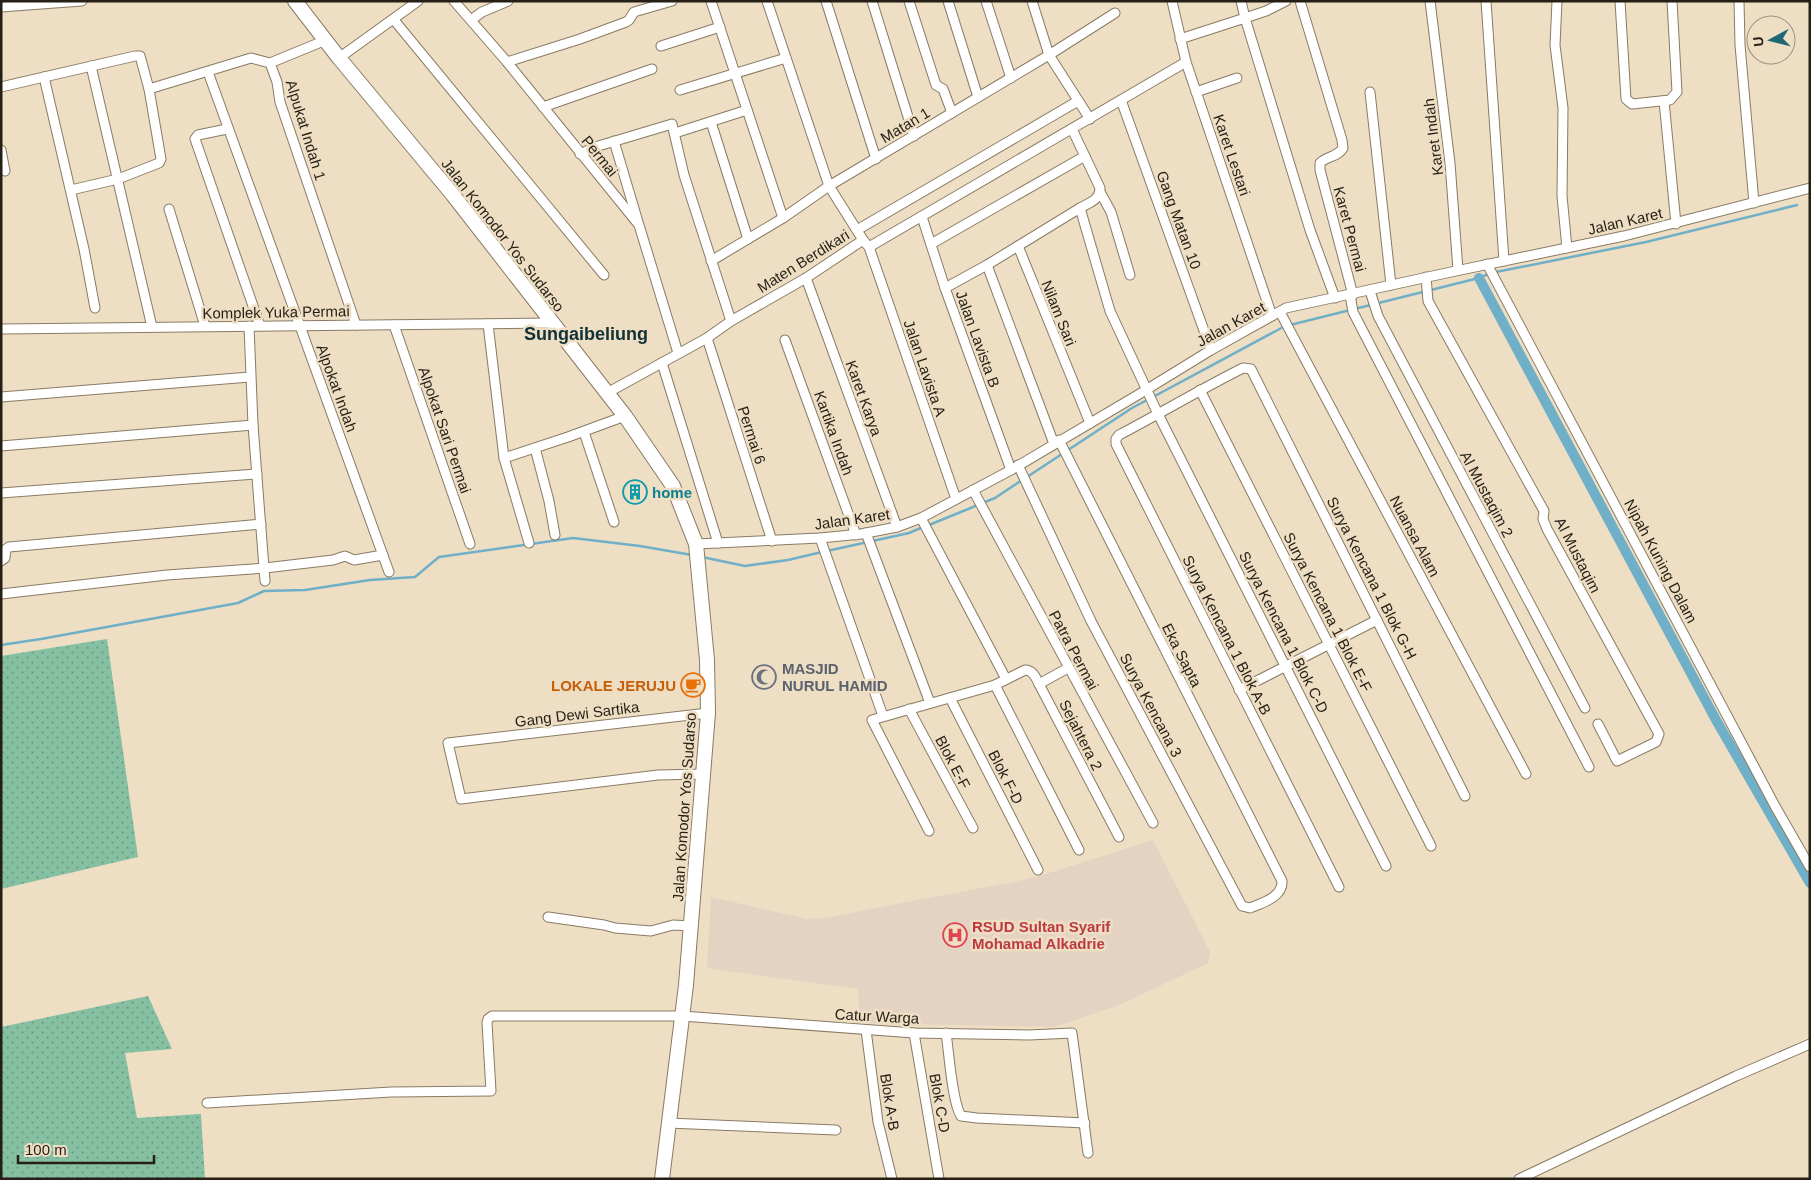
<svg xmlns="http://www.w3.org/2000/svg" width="1811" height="1180" viewBox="0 0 1811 1180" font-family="Arial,sans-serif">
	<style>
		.medical { fill: #e4d3c2 }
		.grass { fill: url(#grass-dots) }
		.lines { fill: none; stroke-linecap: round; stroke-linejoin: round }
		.stream { stroke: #6fb0c8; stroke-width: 2.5 }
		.canal { stroke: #6fb0c8; stroke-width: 10 }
		.street-casing { stroke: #897b63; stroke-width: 11 }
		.secondary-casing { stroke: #897b63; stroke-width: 16 }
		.street { stroke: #fff; stroke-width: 9 }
		.secondary { stroke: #fff; stroke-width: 14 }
		.labels { text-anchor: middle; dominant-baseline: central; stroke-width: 5; stroke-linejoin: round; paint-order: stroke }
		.street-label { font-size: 15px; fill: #251f15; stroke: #eddec4 }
		.culture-label { font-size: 15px; font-weight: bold; fill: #0d838f; stroke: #eddec4; text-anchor: start }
		.worship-label { font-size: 15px; font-weight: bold; fill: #5b616d; stroke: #eddec4; text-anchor: start }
		.food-label { font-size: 15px; font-weight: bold; fill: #c56008; stroke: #eddec4; text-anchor: end }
		.health-label { font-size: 15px; font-weight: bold; fill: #be3a42; stroke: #eddec4; text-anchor: start }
		.quarter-label { font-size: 18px; font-weight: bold; fill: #0e3036; stroke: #eddec4 }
	</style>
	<defs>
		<pattern id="grass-dots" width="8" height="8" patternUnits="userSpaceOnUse" patternTransform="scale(1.25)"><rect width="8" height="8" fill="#86c0a3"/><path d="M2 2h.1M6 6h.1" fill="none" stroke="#6d9b84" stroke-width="1.8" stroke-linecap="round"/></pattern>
	</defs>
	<rect width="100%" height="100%" fill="#eddec4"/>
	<path class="medical" d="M 1153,840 L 1210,952 L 1208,963 L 1119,1005 L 1054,1027 L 860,1023 L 858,989 L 707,968 L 711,897 L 807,919 L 824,918 L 1023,880 L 1046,874 Z"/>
	<g class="grass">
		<path d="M 107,639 L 138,857 L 1,889 L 1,656 Z"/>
		<path d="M 148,996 L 172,1049 L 125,1053 L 137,1118 L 201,1114 L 205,1179 L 1,1179 L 1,1027 Z"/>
	</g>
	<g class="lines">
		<g class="stream">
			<path d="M 1290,325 L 1479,278 L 1491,273 L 1646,242 L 1797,205"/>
			<path d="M 1153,397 L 1285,326"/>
			<path d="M 1027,477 L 1132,408 L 1149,399"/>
			<path d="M 929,525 L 995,498 L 1022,480"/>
			<path d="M 827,551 L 909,533 L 923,527"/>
			<path d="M 702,557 L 745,566 L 788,560 L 822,552"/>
			<path d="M 1,645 L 41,639 L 238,603 L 264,591 L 305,590 L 370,580 L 415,577 L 439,557 L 573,538 L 640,546 L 692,555"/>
		</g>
		<path class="canal" d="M 1479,278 L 1716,720 L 1810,883"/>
		<g class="street-casing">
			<g id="street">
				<path d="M 454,1 L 507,62 L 639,225 L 678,353"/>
				<path d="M 711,1 L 783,218"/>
				<path d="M 767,1 L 829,186 L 863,240"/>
				<path d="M 826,1 L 876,159"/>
				<path d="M 872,1 L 914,136"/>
				<path d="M 909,1 L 936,85 L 943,89 L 952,113"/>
				<path d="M 948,1 L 978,97"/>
				<path d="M 986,1 L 1011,78"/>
				<path d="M 1032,1 L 1049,55 L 1090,119"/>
				<path d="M 1172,1 L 1186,62 L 1272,316"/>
				<path d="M 1286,1 L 1266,11 L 1245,18 L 1310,230 L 1335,298"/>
				<path d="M 1300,1 L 1342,140 L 1343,148 C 1338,157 1327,156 1320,163 L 1320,170 L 1353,295"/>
				<path d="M 1430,1 L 1450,163 L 1458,270"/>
				<path d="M 1486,1 L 1504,261"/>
				<path d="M 1557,1 L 1555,45 L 1563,108 L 1562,196 L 1567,248"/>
				<path d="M 1620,1 L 1626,99 L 1632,104 L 1670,100 L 1677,92 L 1672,1"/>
				<path d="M 1739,1 L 1740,45 L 1754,203"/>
				<path d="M 1,7 L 82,1"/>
				<path d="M 394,20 L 604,275"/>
				<path d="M 471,20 L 482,12 L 508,1"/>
				<path d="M 1180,39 L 1245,18 L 1241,1"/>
				<path d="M 661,46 L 720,27"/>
				<path d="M 339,58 L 418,1"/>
				<path d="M 507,62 L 580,39 L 626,22 L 629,20 L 634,12 L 672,1"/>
				<path d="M 270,63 L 326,40"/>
				<path d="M 91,66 L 152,327"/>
				<path d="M 208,72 L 389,572"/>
				<path d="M 44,77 L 84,249 L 95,308"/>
				<path d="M 1,87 L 135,56 L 140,56 L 149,89 L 161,159 L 159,163 L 118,179 L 71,190"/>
				<path d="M 149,89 L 251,58 L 270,63 L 277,82 L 280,102 L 356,325"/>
				<path d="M 680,90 L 786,58"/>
				<path d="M 1196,92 L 1237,78"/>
				<path d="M 1370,92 L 1391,285"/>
				<path d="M 1121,100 L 1211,350"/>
				<path d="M 1664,101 L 1676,224"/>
				<path d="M 543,107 L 652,69"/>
				<path d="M 711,122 L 748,239"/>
				<path d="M 227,129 L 198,135 L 195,139 L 260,326"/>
				<path d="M 1072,129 L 1100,188 C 1100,200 1089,203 1080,208 L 1110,311 L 1158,414 L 1386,866"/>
				<path d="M 675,133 L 747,110"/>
				<path d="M 614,141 L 638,222"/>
				<path d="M 1,150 L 5,171"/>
				<path d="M 580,154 L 595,147 L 672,124 L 684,175 L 731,321"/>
				<path d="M 1100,192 L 1111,212 L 1130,275"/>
				<path d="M 169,209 L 205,326"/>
				<path d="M 922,217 L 945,288 L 1011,470"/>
				<path d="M 857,230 L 1078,101"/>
				<path d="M 931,244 L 1085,156"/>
				<path d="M 1018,246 L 1080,208"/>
				<path d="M 869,247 L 956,499"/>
				<path d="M 711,261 L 783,218 L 829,186 L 1049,55 L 1115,13"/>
				<path d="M 1487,264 L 1775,806 L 1810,867"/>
				<path d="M 987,265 L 1018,246 L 1090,423"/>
				<path d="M 1426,277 L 1428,301 L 1544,511 L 1543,519 L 1547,529 L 1659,734 L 1656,742 L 1617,761 L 1598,724"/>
				<path d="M 806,278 L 897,527"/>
				<path d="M 945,288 L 987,265 L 1054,444"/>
				<path d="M 1370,291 L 1378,316 L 1585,708"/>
				<path d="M 1350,295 L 1353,312 L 1589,767"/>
				<path d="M 1280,312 L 1526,774"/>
				<path d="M 488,324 L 504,458 L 529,543"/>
				<path d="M 394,325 L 470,544"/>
				<path d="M 249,326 L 253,425 L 265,581"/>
				<path d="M 1,329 L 552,323"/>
				<path d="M 707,338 L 772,541"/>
				<path d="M 785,340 L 856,535"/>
				<path d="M 662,363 L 718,543"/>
				<path d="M 1200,390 L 1431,846"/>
				<path d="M 607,393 L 707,338 L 731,321 L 806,278 L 863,240 L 869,247 L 1186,62"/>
				<path d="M 1,397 L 250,377"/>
				<path d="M 584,432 L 614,522"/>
				<path d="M 1,446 L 253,425"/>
				<path d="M 535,448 L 549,501 L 555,535"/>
				<path d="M 504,458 L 568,437 L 625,416"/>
				<path d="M 1018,465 L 1091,621 L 1242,906 L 1250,908 C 1262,903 1283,897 1282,881 L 1059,440"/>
				<path d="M 973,490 L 1153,823"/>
				<path d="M 1,493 L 257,474"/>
				<path d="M 921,518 L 1006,679"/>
				<path d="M 866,533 L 930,703"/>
				<path d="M 820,538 L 883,716"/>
				<path d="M 696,544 L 820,538 L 861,534 L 897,527 L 921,518 L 1011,470 L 1136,396 L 1211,350 L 1286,308 L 1451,272 L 1624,236 L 1810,188"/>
				<path d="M 1,561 L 5,558 L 6,549 L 9,547 L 261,524"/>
				<path d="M 1,594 L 167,575 L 265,568 L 333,560 L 345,556 L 354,560 L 383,555"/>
				<path d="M 1039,684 L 1068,668"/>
				<path d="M 1239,690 L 1377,620"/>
				<path d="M 950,698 L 1038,870"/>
				<path d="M 909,709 L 973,828"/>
				<path d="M 704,774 L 658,775 L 461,799 L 448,743 L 708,713"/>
				<path d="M 929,831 L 872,720 L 995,685"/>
				<path d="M 1079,850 L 995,685 L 1025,670 C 1033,670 1036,678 1039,684 L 1119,837"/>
				<path d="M 1339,887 L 1116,444 L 1116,439 L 1119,435 C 1161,413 1201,389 1243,368 L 1251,369 L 1465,796"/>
				<path d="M 548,917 L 604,925 L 615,928 L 651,931 L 673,925 L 691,926"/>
				<path d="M 866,1030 L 878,1122 L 892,1179"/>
				<path d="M 914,1033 L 939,1179"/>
				<path d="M 946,1033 C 949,1052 952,1102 961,1116 L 977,1118 L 1085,1123"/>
				<path d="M 207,1103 L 391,1092 L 491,1091 L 487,1023 L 488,1019 L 492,1016 L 682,1016 L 914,1033 L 1029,1035 L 1072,1033 L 1088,1153"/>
				<path d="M 668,1123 L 836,1130"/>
				<path d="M 1519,1179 L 1736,1076 L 1810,1044"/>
			</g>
		</g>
		<g class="secondary-casing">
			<path id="secondary" d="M 295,1 L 339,58 L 453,195 L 625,416 L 673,486 L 696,544 L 707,660 L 708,713 L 686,985 L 662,1179"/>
		</g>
		<use href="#street" class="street"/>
		<use href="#secondary" class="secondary"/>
	</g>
	<defs>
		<g id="building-ring" transform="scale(1.25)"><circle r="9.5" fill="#eddec4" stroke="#0f9aa8" stroke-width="1.5"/><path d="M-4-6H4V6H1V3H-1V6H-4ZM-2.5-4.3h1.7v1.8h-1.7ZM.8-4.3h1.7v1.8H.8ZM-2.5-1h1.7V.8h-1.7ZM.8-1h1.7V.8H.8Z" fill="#0f9aa8"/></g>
		<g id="mosque-ring" transform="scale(1.25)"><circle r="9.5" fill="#eddec4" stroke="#6b7280" stroke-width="1.5"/><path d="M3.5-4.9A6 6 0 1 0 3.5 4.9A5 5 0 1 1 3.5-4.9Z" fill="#6b7280"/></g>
		<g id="cafe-ring" transform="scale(1.25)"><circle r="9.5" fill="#eddec4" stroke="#e8710a" stroke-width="1.5"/><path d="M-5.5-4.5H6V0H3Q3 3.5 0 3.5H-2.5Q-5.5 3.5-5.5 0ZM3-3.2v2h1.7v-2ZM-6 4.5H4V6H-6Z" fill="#e8710a"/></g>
		<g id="hospital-ring" transform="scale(1.25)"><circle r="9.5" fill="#eddec4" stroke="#e0444e" stroke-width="1.5"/><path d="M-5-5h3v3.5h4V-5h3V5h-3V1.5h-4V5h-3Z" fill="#e0444e"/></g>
	</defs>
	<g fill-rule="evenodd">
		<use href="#building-ring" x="635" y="492"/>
		<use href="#mosque-ring" x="764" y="677"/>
		<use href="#cafe-ring" x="693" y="685"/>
		<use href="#hospital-ring" x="955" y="935"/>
	</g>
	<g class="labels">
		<g class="street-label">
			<text transform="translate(905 125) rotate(-31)">Matan 1</text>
			<text transform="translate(306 130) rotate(73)">Alpukat Indah 1</text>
			<text transform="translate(1433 137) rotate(-97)">Karet Indah</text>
			<text transform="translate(1232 155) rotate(71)">Karet Lestari</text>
			<text transform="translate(600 156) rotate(51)">Permai</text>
			<text transform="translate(1179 220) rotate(70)">Gang Matan 10</text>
			<text transform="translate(1625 221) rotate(-13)">Jalan Karet</text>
			<text transform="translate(1350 229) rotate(75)">Karet Permai</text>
			<text transform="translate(503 235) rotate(52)">Jalan Komodor Yos Sudarso</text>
			<text transform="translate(803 261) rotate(-32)">Maten Berdikari</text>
			<text transform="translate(276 312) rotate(-1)">Komplek Yuka Permai</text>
			<text transform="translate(1059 313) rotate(68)">Nilam Sari</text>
			<text transform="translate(1231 324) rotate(-29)">Jalan Karet</text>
			<text transform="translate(978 339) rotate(70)">Jalan Lavista B</text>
			<text transform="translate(925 368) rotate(71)">Jalan Lavista A</text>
			<text transform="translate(337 388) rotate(70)">Alpokat Indah</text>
			<text transform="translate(864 398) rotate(70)">Karet Karya</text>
			<text transform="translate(445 430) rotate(71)">Alpokat Sari Permai</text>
			<text transform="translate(834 433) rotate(70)">Kartika Indah</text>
			<text transform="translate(752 435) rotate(72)">Permai 6</text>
			<text transform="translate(1487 494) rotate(62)">Al Mustaqim 2</text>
			<text transform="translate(852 519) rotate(-8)">Jalan Karet</text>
			<text transform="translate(1415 536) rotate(62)">Nuansa Alam</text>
			<text transform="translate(1578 555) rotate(63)">Al Mustaqim</text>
			<text transform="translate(1661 561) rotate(62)">Nipah Kuning Dalam</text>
			<text transform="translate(1372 578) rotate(63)">Surya Kencana 1 Blok G-H</text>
			<text transform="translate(1328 612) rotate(63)">Surya Kencana 1 Blok E-F</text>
			<text transform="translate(1284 632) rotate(63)">Surya Kencana 1 Blok C-D</text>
			<text transform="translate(1227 635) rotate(63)">Surya Kencana 1 Blok A-B</text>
			<text transform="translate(1074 650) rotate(62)">Patra Permai</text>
			<text transform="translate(1182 655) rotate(63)">Eka Sapta</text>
			<text transform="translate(1151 705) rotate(62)">Surya Kencana 3</text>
			<text transform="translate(577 714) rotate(-7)">Gang Dewi Sartika</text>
			<text transform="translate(1081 735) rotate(63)">Sejahtera 2</text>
			<text transform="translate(953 762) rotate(62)">Blok E-F</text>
			<text transform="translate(1006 777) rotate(63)">Blok F-D</text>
			<text transform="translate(684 807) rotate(-86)">Jalan Komodor Yos Sudarso</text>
			<text transform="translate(877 1016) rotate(3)">Catur Warga</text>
			<text transform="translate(890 1102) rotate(81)">Blok A-B</text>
			<text transform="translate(940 1103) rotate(80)">Blok C-D</text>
		</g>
		<g class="culture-label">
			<text x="652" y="492">home</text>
		</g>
		<g class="worship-label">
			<text x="782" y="668">MASJID<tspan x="782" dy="17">NURUL HAMID</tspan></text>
		</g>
		<g class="food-label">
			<text x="676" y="685">LOKALE JERUJU</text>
		</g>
		<g class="health-label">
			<text x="972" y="926">RSUD Sultan Syarif<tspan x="972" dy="17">Mohamad Alkadrie</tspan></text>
		</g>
		<g class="quarter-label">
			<text x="586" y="334">Sungaibeliung</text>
		</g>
	</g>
	<rect width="1811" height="1180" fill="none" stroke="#251f15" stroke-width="5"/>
	<g transform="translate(1771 40) rotate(263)"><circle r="24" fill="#eddec4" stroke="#9d927e"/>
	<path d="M0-4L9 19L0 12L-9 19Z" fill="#1f6974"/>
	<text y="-8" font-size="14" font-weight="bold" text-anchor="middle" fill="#251f15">U</text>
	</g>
	<path d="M18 1155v8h136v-8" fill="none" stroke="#251f15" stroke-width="2.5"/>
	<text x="25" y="1155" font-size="15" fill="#251f15" stroke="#eddec4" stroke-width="4" paint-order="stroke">100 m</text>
</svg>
